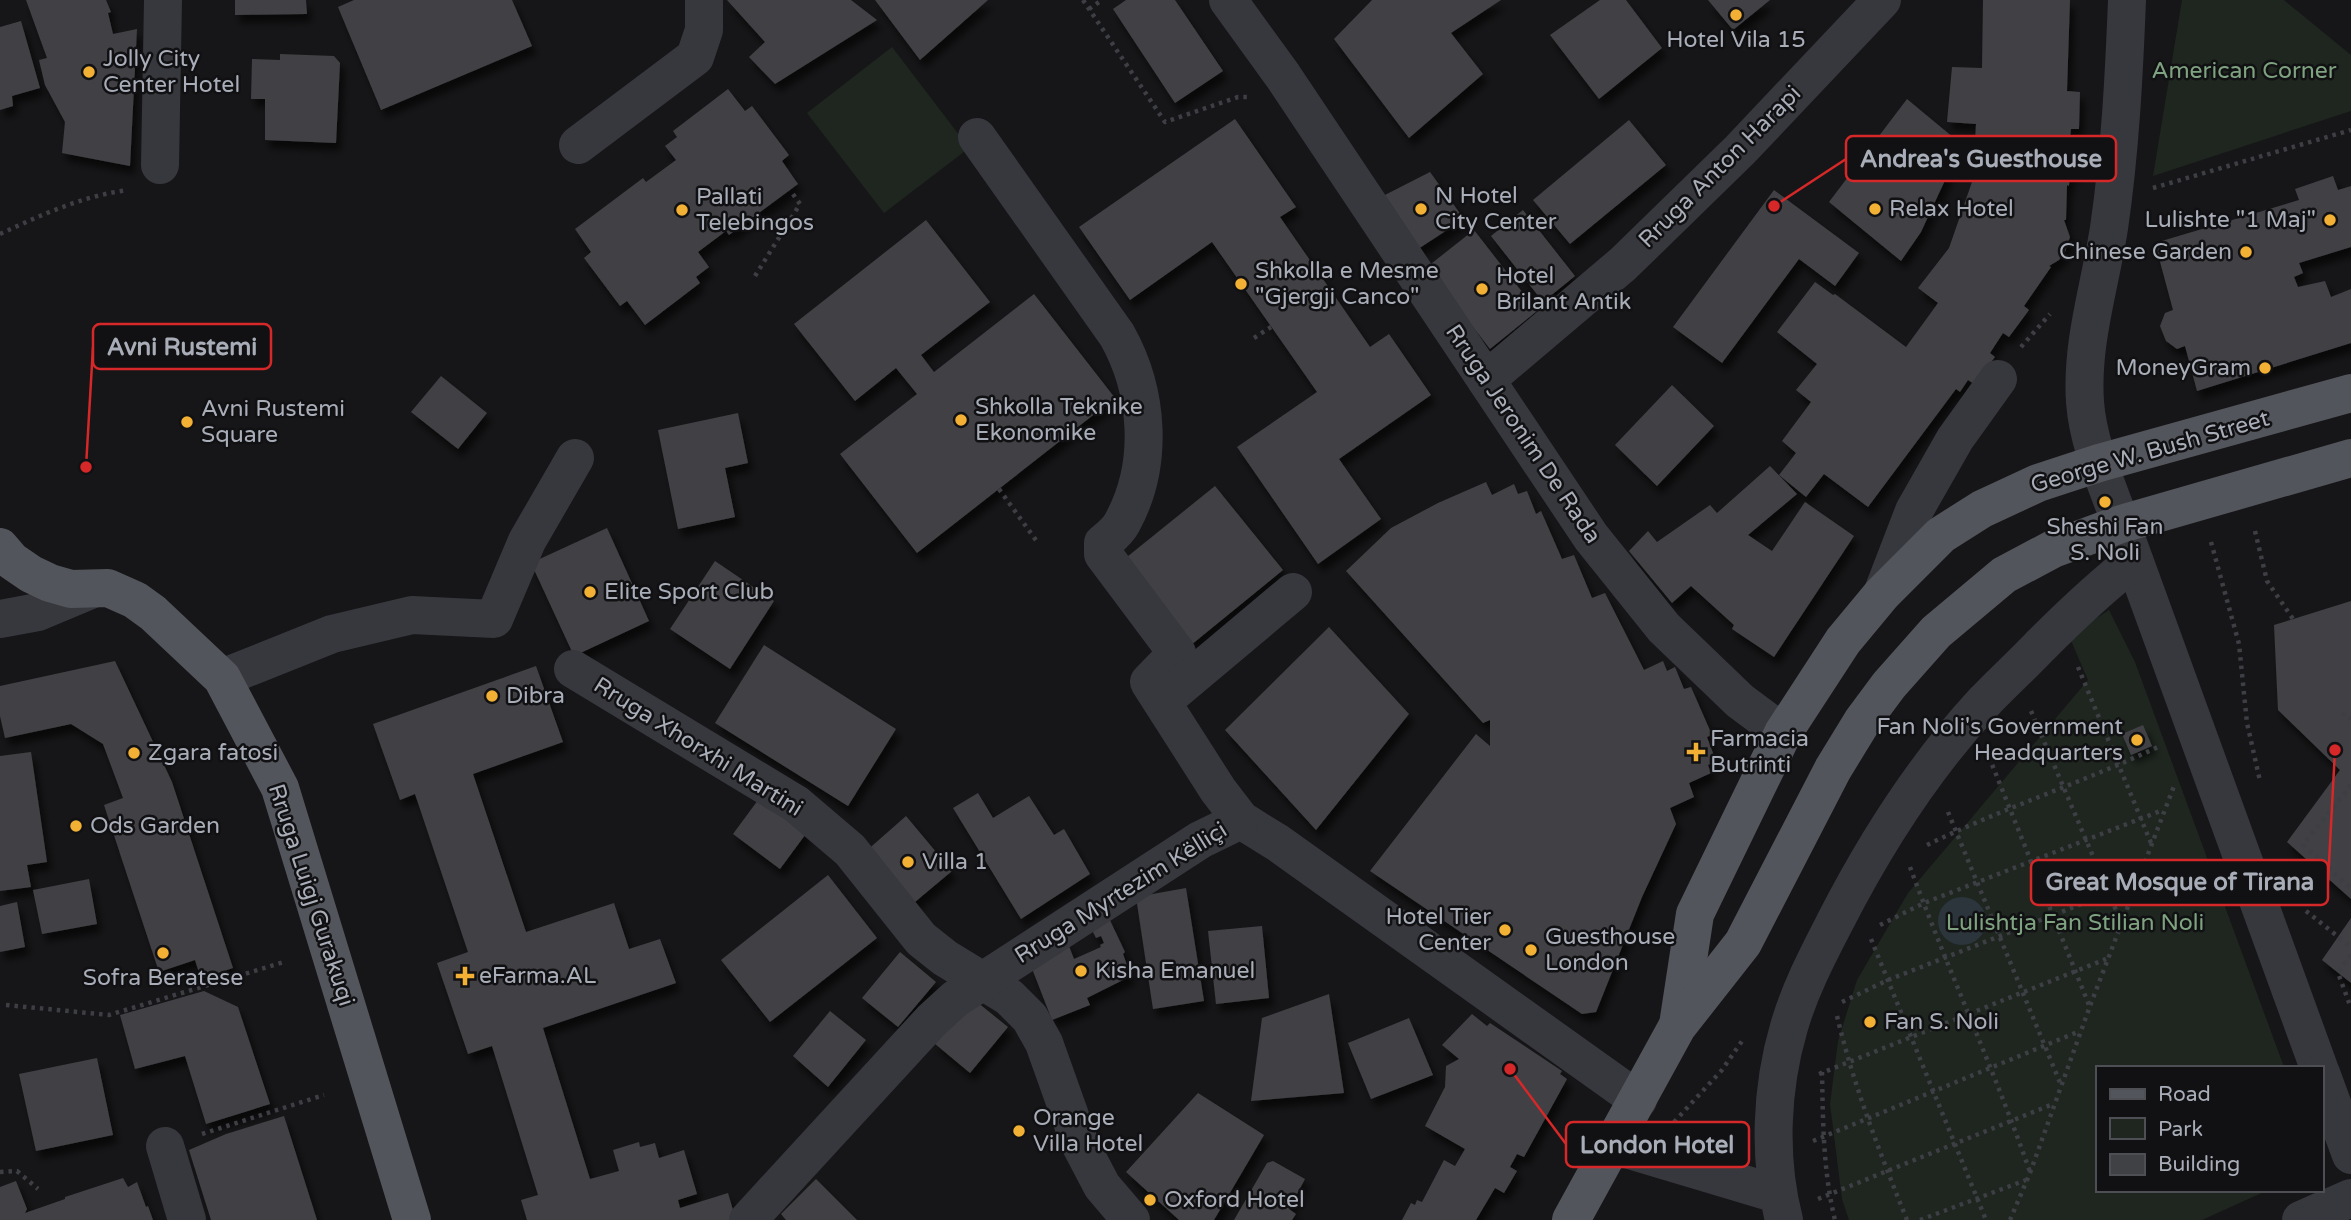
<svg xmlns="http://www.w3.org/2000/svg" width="2351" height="1220" viewBox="0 0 2351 1220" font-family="'Varela Round',sans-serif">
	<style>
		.green { fill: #1e261f }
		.water { fill: #2c353c }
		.building { fill: #404145; filter: url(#shadow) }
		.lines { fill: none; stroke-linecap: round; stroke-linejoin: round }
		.path { stroke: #3d3f44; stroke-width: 4.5; stroke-dasharray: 3.5 5; stroke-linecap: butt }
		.minor { stroke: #37383d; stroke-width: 38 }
		.major { stroke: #53555c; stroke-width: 38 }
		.poi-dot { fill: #f2b134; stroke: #111113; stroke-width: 2.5 }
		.labels { text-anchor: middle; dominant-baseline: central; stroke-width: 5; stroke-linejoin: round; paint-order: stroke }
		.poi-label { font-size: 23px; fill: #a8adb8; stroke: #111113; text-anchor: start }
		.park-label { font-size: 23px; fill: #7fa381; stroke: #111113 }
		.street-label { font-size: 23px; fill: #a8adb8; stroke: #111113 }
		.leader { fill: none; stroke: #d62828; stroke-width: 2.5 }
		.callout-dot { fill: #d62828; stroke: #111113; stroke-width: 2.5 }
		.callout { fill: #111113; stroke: #d62828; stroke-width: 2.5 }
		.callout-label { font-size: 24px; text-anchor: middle; font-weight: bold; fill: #a8adb8 }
	</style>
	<defs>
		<filter id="shadow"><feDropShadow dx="4.5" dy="8" stdDeviation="3.5" flood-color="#0009"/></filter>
	</defs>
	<rect width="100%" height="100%" fill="#161618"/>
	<g class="green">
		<path d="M 2182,0 L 2284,0 L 2351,55 L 2351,111 L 2153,176 Z"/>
		<path d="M 892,47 L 969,148 L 884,213 L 807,113 Z"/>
		<path d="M 2109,610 L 2135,662 L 2284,1067 L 2097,1068 L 2097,1190 L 2268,1190 L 2202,1220 L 1849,1220 L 1842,1199 L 1830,1104 L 1838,1041 L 1857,980 L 1908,893 L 2088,680 L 2069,636 Z"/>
	</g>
	<circle class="water" cx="1962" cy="921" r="24"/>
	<g class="building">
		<path d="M 26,0 L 106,0 L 111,12 L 108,13 L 113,34 L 137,29 L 130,166 L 62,153 L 65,122 L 45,85 L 39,60 L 47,58 Z"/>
		<path d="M 235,0 L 306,0 L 307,14 L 235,15 Z"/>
		<path d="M 354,0 L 512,0 L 532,46 L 381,110 L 338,7 Z"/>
		<path d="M 727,0 L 851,0 L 877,20 L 775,84 L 749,57 L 765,42 Z"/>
		<path d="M 875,0 L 988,0 L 920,60 Z"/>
		<path d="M 1126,0 L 1175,0 L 1223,71 L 1175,103 L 1113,9 Z"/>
		<path d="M 1372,0 L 1501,0 L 1451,33 L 1483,74 L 1409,138 L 1334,39 Z"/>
		<path d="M 1600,0 L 1626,0 L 1662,48 L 1599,99 L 1550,35 Z"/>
		<path d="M 1708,0 L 1770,0 L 1733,30 Z"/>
		<path d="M 1983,0 L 2070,0 L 2067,91 L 2080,92 L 2079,129 L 2071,129 L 2070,138 L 2078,138 L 2077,173 L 2070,172 L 2069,186 L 2067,185 L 2066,220 L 2064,220 L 2070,237 L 2065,252 L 2059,260 L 2049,266 L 2051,267 L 2024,306 L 2029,310 L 2009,337 L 2003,333 L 1990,353 L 1995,357 L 1974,384 L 1968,380 L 1960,392 L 1956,389 L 1868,507 L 1824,474 L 1806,497 L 1779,475 L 1796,453 L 1782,441 L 1811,402 L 1796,390 L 1817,364 L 1777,332 L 1815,282 L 1833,295 L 1835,294 L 1906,347 L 1938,303 L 1918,288 L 1949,248 L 1973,179 L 1976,124 L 1947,122 L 1952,67 L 1982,68 Z"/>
		<path d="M 21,21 L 40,88 L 12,96 L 13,106 L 0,110 L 0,27 Z"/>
		<path d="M 280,54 L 334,56 L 340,63 L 336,143 L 265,140 L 265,99 L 251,99 L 252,59 L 280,60 Z"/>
		<path d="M 728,89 L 745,111 L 752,106 L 789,155 L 782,161 L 798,184 L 729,235 L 726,231 L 698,252 L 709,267 L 696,277 L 700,283 L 645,325 L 627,301 L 620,306 L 584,258 L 591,252 L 575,229 L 643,178 L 646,182 L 676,160 L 665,146 L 677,137 L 673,131 Z"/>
		<path d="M 1907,99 L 1954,138 L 1947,176 L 1921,232 L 1901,261 L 1829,202 Z"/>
		<path d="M 1235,119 L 1296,207 L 1280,217 L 1370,347 L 1389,334 L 1431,395 L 1339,459 L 1381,519 L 1318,564 L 1237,447 L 1317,392 L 1212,242 L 1130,300 L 1079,227 Z"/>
		<path d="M 1629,120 L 1666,165 L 1570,244 L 1533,200 Z"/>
		<path d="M 1430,172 L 1464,219 L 1415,251 L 1379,198 Z"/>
		<path d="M 2333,176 L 2338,190 L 2351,186 L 2351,247 L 2299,263 L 2303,273 L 2294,277 L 2298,287 L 2325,281 L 2331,297 L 2351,289 L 2351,343 L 2197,391 L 2185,346 L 2177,349 L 2166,341 L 2160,326 L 2165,313 L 2173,310 L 2155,243 L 2299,200 L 2295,189 Z"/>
		<path d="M 1774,190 L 1859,253 L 1835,286 L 1799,259 L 1722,363 L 1673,327 Z"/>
		<path d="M 1523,210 L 1575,276 L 1543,302 L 1491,236 Z"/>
		<path d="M 926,220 L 990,302 L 921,355 L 934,372 L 1034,294 L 1115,398 L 917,553 L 840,454 L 917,394 L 896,368 L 855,401 L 794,324 Z"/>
		<path d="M 1474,230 L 1537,311 L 1490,349 L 1427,267 Z"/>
		<path d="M 441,376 L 487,413 L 458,449 L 411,412 Z"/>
		<path d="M 1672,385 L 1714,426 L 1657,486 L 1615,445 Z"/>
		<path d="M 738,413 L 748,463 L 725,468 L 735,517 L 678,529 L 658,430 Z"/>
		<path d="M 1770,466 L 1797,494 L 1748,535 L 1772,551 L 1805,502 L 1854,536 L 1774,657 L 1732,629 L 1734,625 L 1691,586 L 1672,603 L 1629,551 L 1648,531 L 1657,542 L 1710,505 L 1717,513 Z"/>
		<path d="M 1486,482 L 1492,495 L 1514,484 L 1518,494 L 1527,491 L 1536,514 L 1541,511 L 1562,559 L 1574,555 L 1592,598 L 1605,593 L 1644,670 L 1663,661 L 1667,671 L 1675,667 L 1684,689 L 1691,687 L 1712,735 L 1707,737 L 1716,761 L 1708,765 L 1711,773 L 1689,783 L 1694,797 L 1670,808 L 1676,824 L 1642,897 L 1596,1012 L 1582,1014 L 1370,871 L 1476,734 L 1490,746 L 1490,720 L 1483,723 L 1346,571 L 1391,528 L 1438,503 Z"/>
		<path d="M 1215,486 L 1283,570 L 1191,645 L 1122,561 Z"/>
		<path d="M 607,528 L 649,621 L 574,656 L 531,563 Z"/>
		<path d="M 715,561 L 774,601 L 730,669 L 670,629 Z"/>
		<path d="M 2351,601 L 2351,899 L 2287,842 L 2340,770 L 2278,710 L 2274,625 Z"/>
		<path d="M 1329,627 L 1409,714 L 1316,830 L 1225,730 Z"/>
		<path d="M 764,645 L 896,729 L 848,806 L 715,723 Z"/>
		<path d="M 115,661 L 172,782 L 233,968 L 201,979 L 195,960 L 159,972 L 104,805 L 123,798 L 103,744 L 71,724 L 5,738 L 0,716 L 0,686 Z"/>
		<path d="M 536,666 L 563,742 L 473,774 L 526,932 L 614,903 L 629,949 L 660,939 L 676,983 L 543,1028 L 590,1179 L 619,1171 L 613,1150 L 639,1142 L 640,1147 L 655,1143 L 659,1158 L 684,1150 L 697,1194 L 678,1200 L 680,1208 L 728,1193 L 736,1220 L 527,1220 L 521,1200 L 538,1195 L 492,1046 L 468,1054 L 437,963 L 468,952 L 415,794 L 400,800 L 373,724 Z"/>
		<path d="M 2143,725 L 2152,746 L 2131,755 L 2122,734 Z"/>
		<path d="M 31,752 L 47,862 L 27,865 L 31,887 L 0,891 L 0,756 Z"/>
		<path d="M 978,793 L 993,818 L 1029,796 L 1054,835 L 1064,829 L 1090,874 L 1021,919 L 953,808 Z"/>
		<path d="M 761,796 L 808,831 L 780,869 L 733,834 Z"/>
		<path d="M 906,816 L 952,871 L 909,907 L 864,853 Z"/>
		<path d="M 828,875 L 877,938 L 770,1022 L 721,960 Z"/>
		<path d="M 89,879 L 97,924 L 42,934 L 33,890 Z"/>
		<path d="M 1186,888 L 1204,1001 L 1153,1009 L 1136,897 Z"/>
		<path d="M 17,902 L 25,947 L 0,952 L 0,906 Z"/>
		<path d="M 1108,916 L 1125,952 L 1123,954 L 1131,976 L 1087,998 L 1090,1005 L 1052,1020 L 1031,966 L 1067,941 L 1074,959 L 1101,947 L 1100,945 L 1104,943 L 1101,936 L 1096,938 L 1091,928 Z"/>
		<path d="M 2351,918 L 2351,983 L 2322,960 Z"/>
		<path d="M 1262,926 L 1269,998 L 1216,1004 L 1208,931 Z"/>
		<path d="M 900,952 L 936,982 L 898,1027 L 862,998 Z"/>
		<path d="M 204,991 L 238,1007 L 270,1104 L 206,1124 L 185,1056 L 135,1069 L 120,1015 Z"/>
		<path d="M 1329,994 L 1344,1093 L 1251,1101 L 1262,1018 Z"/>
		<path d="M 972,998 L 1008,1027 L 970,1073 L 934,1043 Z"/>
		<path d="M 830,1011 L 866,1040 L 828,1087 L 793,1056 Z"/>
		<path d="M 1472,1014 L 1487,1026 L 1490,1023 L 1562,1071 L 1560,1074 L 1567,1079 L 1524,1157 L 1517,1154 L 1510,1167 L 1517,1171 L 1504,1193 L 1495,1188 L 1476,1220 L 1402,1220 L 1411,1203 L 1415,1205 L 1417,1200 L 1422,1202 L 1444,1160 L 1455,1166 L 1465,1149 L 1425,1126 L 1445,1087 L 1446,1066 L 1459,1059 L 1442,1045 Z"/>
		<path d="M 1409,1018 L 1433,1075 L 1371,1099 L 1348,1043 Z"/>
		<path d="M 97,1058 L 113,1135 L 36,1151 L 19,1074 Z"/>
		<path d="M 1198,1093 L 1264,1135 L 1214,1220 L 1179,1220 L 1126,1172 Z"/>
		<path d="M 284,1116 L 317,1220 L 211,1220 L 189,1150 L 226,1134 Z"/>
		<path d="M 1273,1161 L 1305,1179 L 1289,1209 L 1296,1214 L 1292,1220 L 1234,1220 L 1267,1163 Z"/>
		<path d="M 123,1178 L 128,1187 L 137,1182 L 146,1207 L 148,1206 L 153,1220 L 0,1220 L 0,1187 L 16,1181 L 27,1209 L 25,1213 L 65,1199 L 65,1197 Z"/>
		<path d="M 816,1179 L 857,1220 L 786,1220 L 781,1214 Z"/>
	</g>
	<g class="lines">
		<g class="path">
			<path d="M 1083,0 L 1165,122 L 1238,97 L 1250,97"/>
			<path d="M 1089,9 L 1102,0"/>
			<path d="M 2153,188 L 2351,130"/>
			<path d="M 0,234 C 41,215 82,196 128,190"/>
			<path d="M 755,276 L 800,204 L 790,190"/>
			<path d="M 1254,338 L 1271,327"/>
			<path d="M 2021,347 L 2050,314"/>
			<path d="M 999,489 L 1038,543"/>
			<path d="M 2255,531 L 2267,581 L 2293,619"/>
			<path d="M 2211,542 L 2239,644 L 2247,723 L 2260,781"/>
			<path d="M 2078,667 L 2151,843"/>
			<path d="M 2031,711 L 2121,922"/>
			<path d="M 2342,713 L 2351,719"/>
			<path d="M 1989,757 L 2089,1005"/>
			<path d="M 2351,785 L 2303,845 L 2351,889"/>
			<path d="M 1948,812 L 2061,1085"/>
			<path d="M 1927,845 C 2003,808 2084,782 2160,746"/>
			<path d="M 1910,867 C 1948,970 1994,1069 2030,1172"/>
			<path d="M 2306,911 L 2351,947"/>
			<path d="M 1880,925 L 1924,903 L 2163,810"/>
			<path d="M 1871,939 L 1986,1220"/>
			<path d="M 2351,955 L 2338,973 L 2351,1008"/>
			<path d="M 1842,1002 L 1888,980 L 2135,883"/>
			<path d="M 6,1005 L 109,1015 L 284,962"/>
			<path d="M 1837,1016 C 1854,1087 1880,1153 1907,1220"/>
			<path d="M 1822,1072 C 1823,1122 1823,1171 1835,1220"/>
			<path d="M 1819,1074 L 2106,959"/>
			<path d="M 1674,1122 L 1722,1070 L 1742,1041"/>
			<path d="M 202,1134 L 324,1095"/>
			<path d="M 1813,1141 L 2080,1031"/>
			<path d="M 0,1172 L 17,1171 L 38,1189"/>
			<path d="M 1818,1199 L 2053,1104"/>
			<path d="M 1920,1220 L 2026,1180"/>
			<path d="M 2010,1220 L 2030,1173 L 2090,1006 L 2174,786"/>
		</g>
		<g class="minor">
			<path d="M 1228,0 L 1283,76 L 1591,537 L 1664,628 L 1740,701 L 1783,733"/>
			<path d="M 2127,0 C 2124,76 2120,153 2109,228 C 2100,286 2081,343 2085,402 C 2088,444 2107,485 2121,524 L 2319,1068"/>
			<path d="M 977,137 L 1117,335 C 1149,392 1154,465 1122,523 C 1118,531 1110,537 1103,543 L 1103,554 L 1177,653 L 1149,682 L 1218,790 L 1241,820 L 1278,843 L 1638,1100"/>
			<path d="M 578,145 L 695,57 L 704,30 L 704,0"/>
			<path d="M 160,165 L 163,0"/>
			<path d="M 1486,380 L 1623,264 L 1740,150 L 1882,0"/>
			<path d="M 1882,594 L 1914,511 L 1955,439 L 1998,379"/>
			<path d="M 0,619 L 38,612 L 93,589"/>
			<path d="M 573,669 L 796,804 L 850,850 L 921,939 L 945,958 L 1009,997 L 1030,1018 L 1044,1043 L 1080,1144 L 1102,1186 L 1131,1220"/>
			<path d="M 222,678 L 332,634 L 412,615 L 494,619 L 527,541 L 575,458"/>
			<path d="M 1162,702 L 1293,592"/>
			<path d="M 2321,1073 L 2351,1155"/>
			<path d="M 1613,1145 L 1777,1194"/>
			<path d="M 165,1146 L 187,1220"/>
			<path d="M 748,1220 L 932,1020 L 955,999 L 1200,840 L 1241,820"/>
			<path d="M 1784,1220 C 1768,1158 1771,1088 1789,1027 C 1800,989 1818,955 1836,920 C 1876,842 1924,767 1984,702 C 2002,683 2022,665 2040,646 C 2071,615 2099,588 2134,561"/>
			<path d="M 2301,1220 L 2351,1198"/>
		</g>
		<g class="major">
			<path d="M 0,547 L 12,561 L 31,574 L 50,583 L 71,589 L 108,588 L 135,600 L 153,613 L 222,678 L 280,788 L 412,1220"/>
			<path d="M 1678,1025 L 1695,914 L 1783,733 L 1843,641 L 1882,594 L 1941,535 L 1982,509 L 2038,483 L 2099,463 L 2351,393"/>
			<path d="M 1571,1220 L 1677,1027 L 1743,943 L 1833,769 L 1863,720 L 1889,685 L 1936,632 L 2004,575 L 2053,549 L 2121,524 L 2351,458"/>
		</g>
	</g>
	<g class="poi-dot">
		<circle cx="1736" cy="15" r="7"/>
		<circle cx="89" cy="72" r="7"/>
		<circle cx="1421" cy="209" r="7"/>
		<circle cx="1875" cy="209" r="7"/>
		<circle cx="682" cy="210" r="7"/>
		<circle cx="2330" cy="220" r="7"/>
		<circle cx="2246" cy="252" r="7"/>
		<circle cx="1241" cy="284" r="7"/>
		<circle cx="1482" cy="289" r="7"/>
		<circle cx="2265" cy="368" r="7"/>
		<circle cx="961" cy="420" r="7"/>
		<circle cx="187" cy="422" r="7"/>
		<circle cx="2105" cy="502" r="7"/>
		<circle cx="590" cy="592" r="7"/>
		<circle cx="492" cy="696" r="7"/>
		<circle cx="2137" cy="740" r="7"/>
		<path d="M1692.5 741.5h7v7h7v7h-7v7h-7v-7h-7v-7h7z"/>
		<circle cx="134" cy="753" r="7"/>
		<circle cx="76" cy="826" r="7"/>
		<circle cx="908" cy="862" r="7"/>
		<circle cx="1505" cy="930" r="7"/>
		<circle cx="1531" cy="950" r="7"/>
		<circle cx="163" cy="953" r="7"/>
		<circle cx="1081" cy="971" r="7"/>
		<path d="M461.5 965.5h7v7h7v7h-7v7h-7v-7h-7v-7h7z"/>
		<circle cx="1870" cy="1022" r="7"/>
		<circle cx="1019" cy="1131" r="7"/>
		<circle cx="1150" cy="1200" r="7"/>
	</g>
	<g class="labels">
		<g class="poi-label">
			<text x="1736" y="40" text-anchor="middle">Hotel Vila 15</text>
			<text x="103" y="59">Jolly City<tspan x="103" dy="26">Center Hotel</tspan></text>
			<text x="1435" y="196">N Hotel<tspan x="1435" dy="26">City Center</tspan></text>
			<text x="696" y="197">Pallati<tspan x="696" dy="26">Telebingos</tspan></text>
			<text x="1889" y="209">Relax Hotel</text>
			<text x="2316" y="220" text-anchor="end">Lulishte "1 Maj"</text>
			<text x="2232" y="252" text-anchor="end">Chinese Garden</text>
			<text x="1255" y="271">Shkolla e Mesme<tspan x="1255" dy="26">"Gjergji Canco"</tspan></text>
			<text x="1496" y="276">Hotel<tspan x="1496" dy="26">Brilant Antik</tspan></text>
			<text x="2251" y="368" text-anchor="end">MoneyGram</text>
			<text x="975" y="407">Shkolla Teknike<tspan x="975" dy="26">Ekonomike</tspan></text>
			<text x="201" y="409">Avni Rustemi<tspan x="201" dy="26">Square</tspan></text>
			<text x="2105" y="527" text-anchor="middle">Sheshi Fan<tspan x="2105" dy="26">S. Noli</tspan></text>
			<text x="604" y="592">Elite Sport Club</text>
			<text x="506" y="696">Dibra</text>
			<text x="2123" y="727" text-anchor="end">Fan Noli's Government<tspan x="2123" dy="26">Headquarters</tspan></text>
			<text x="1710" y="739">Farmacia<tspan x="1710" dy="26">Butrinti</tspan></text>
			<text x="148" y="753">Zgara fatosi</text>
			<text x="90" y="826">Ods Garden</text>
			<text x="922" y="862">Villa 1</text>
			<text x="1491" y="917" text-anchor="end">Hotel Tier<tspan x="1491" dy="26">Center</tspan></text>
			<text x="1545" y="937">Guesthouse<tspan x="1545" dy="26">London</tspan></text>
			<text x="1095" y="971">Kisha Emanuel</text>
			<text x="479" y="976">eFarma.AL</text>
			<text x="163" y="978" text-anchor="middle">Sofra Beratese</text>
			<text x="1884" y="1022">Fan S. Noli</text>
			<text x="1033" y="1118">Orange<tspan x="1033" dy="26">Villa Hotel</tspan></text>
			<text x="1164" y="1200">Oxford Hotel</text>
		</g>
		<g class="park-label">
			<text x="2244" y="71">American Corner</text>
			<text x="2075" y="923">Lulishtja Fan Stilian Noli</text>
		</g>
		<g class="street-label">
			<text transform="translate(1720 167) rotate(-45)">Rruga Anton Harapi</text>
			<text transform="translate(1523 434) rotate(56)">Rruga Jeronim De Rada</text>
			<text transform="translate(2150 452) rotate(-16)">George W. Bush Street</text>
			<text transform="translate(698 747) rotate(32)">Rruga Xhorxhi Martini</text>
			<text transform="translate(1121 893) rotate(-32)">Rruga Myrtezim Këlliçi</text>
			<text transform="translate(311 895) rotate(72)">Rruga Luigj Gurakuqi</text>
		</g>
	</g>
	<path class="leader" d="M1774 206L1846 159M86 467L93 347M2335 750L2328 882M1510 1069L1566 1144"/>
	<g class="callout-dot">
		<circle cx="1774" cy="206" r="7"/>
		<circle cx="86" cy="467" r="7"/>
		<circle cx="2335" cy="750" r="7"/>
		<circle cx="1510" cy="1069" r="7"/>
	</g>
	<g class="callout">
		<rect x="1846" y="136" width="270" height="45" rx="7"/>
		<rect x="93" y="324" width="178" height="45" rx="7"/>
		<rect x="2031" y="860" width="297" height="45" rx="7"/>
		<rect x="1566" y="1122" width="183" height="45" rx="7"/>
	</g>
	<g class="callout-label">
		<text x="1981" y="167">Andrea's Guesthouse</text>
		<text x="182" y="355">Avni Rustemi</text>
		<text x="2180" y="890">Great Mosque of Tirana</text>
		<text x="1657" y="1153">London Hotel</text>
	</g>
	<rect x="2096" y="1066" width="228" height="126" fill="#111113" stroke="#4d4f55" stroke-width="2"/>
	<rect x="2110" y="1089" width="35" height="10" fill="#53555c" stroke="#4d4f55" stroke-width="2"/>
	<text x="2158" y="1101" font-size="21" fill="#a8adb8">Road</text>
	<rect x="2110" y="1118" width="35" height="21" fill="#1e261f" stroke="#4d4f55" stroke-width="2"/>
	<text x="2158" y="1136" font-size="21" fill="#a8adb8">Park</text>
	<rect x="2110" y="1154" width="35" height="21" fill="#404145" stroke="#4d4f55" stroke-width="2"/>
	<text x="2158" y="1171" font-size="21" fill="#a8adb8">Building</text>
</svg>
